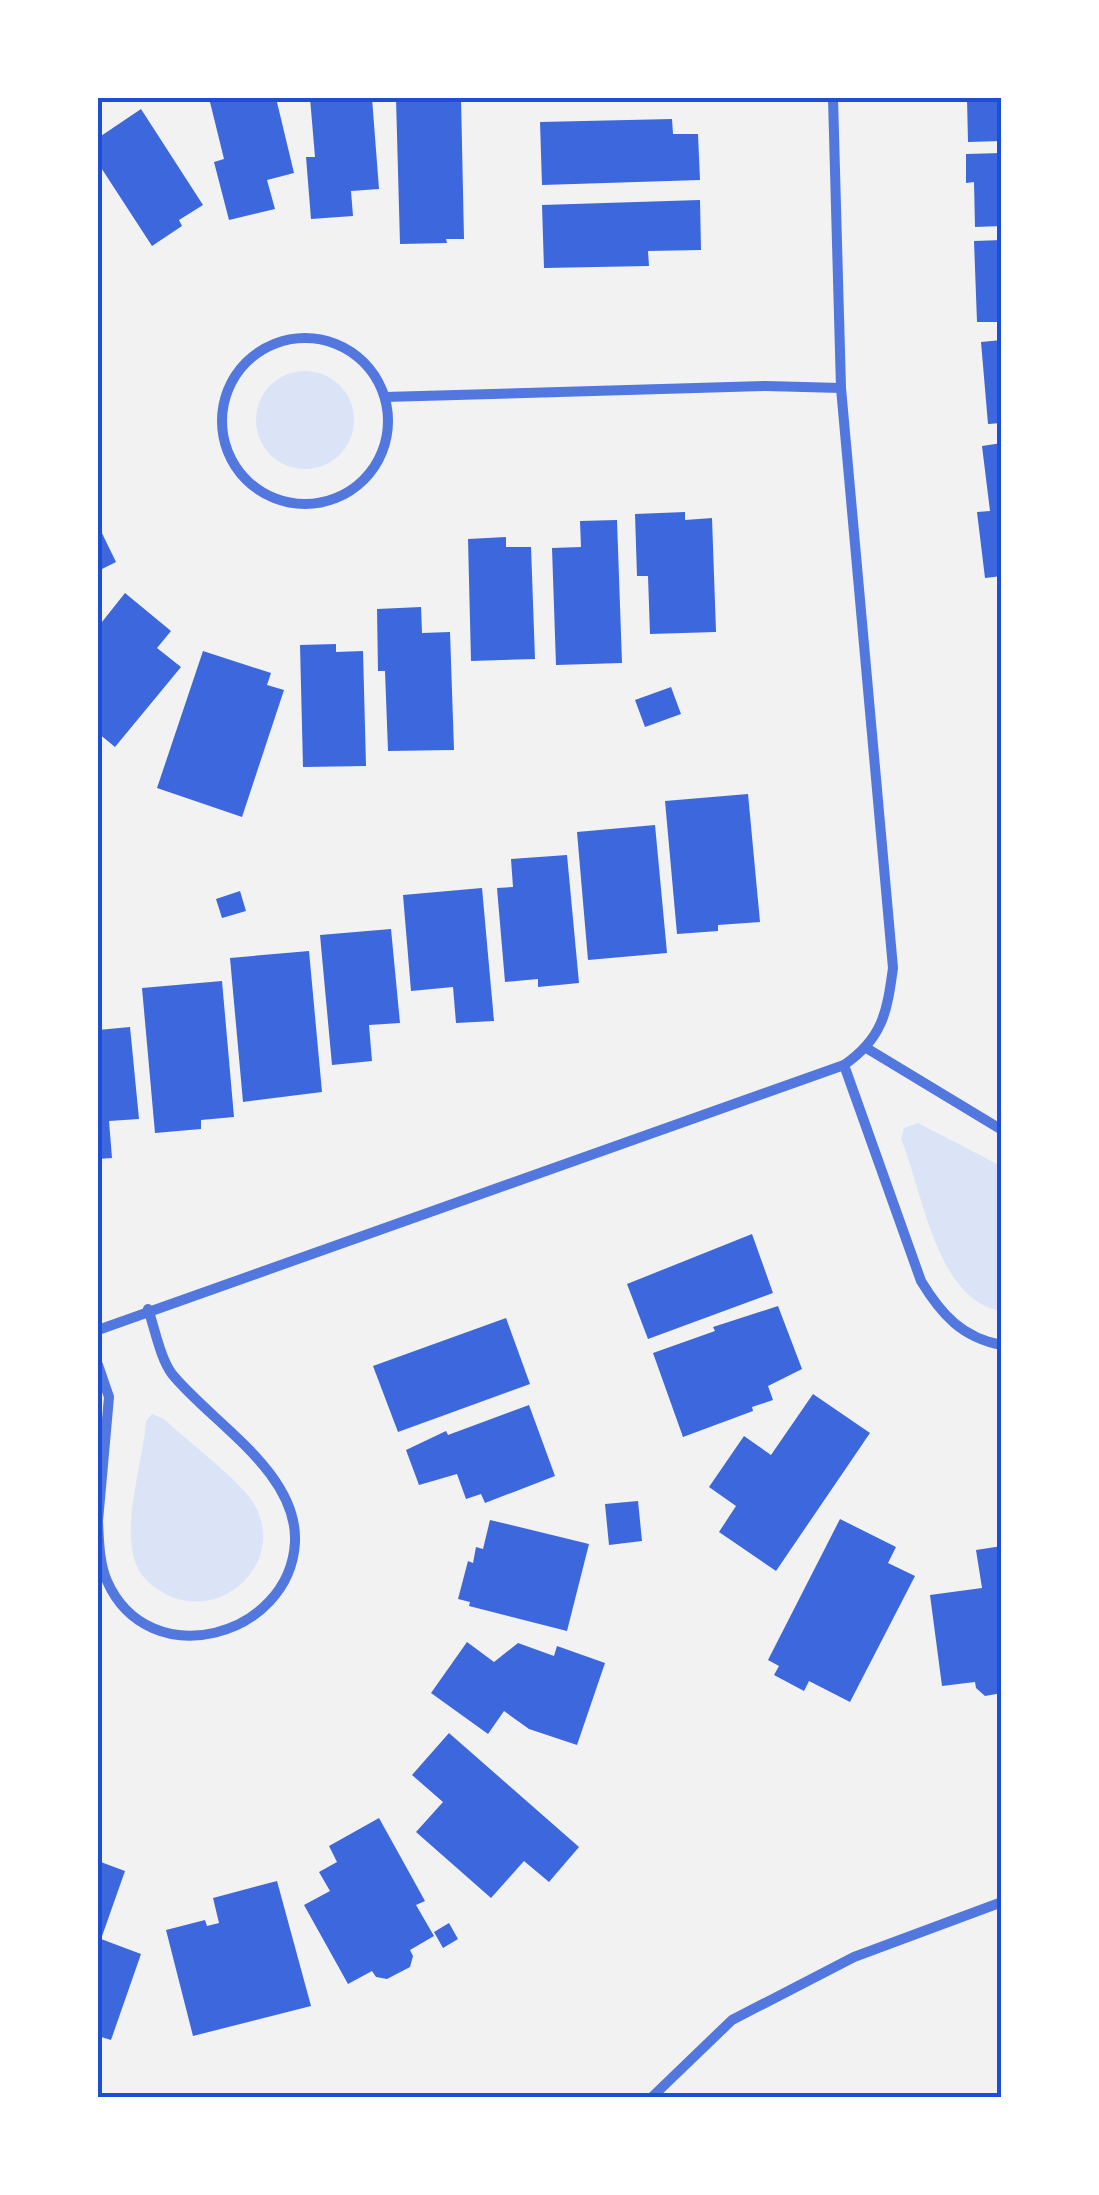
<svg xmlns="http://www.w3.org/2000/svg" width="1099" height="2195" viewBox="0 0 1099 2195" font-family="Rubik,sans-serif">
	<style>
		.green { fill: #dbe4f7 }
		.building { fill: #3d67dc }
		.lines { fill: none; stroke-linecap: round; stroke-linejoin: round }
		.minor { stroke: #5277de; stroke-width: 10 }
		.neatline { fill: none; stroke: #1d4ed8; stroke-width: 4 }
	</style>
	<rect width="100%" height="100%" fill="#f2f2f2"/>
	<g class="green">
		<circle cx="305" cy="420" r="49"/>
		<path d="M 918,1123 L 1001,1166 L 1001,1311 C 936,1300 923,1192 901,1139 L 904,1128 Z"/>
		<path d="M 152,1414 L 164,1419 C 185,1439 239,1480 253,1502 C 291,1564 214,1631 156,1588 C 145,1581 137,1570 134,1558 C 123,1518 143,1463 146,1421 Z"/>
	</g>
	<g class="building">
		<path d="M 209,98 L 276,98 L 294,173 L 267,180 L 275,209 L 229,220 L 214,162 L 224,159 Z"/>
		<path d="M 310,98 L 372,98 L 379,189 L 351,191 L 353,216 L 311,219 L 306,157 L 315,157 Z"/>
		<path d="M 396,98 L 461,98 L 464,239 L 446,239 L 447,243 L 400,244 Z"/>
		<path d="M 967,98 L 1002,98 L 1002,141 L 968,142 Z"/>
		<path d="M 141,109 L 203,205 L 179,220 L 182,226 L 152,246 L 98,163 L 98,138 Z"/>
		<path d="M 672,119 L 673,134 L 698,134 L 700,180 L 542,185 L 540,122 Z"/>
		<path d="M 1002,153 L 1002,226 L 975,227 L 974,182 L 966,183 L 966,154 Z"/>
		<path d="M 700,200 L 701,250 L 648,251 L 649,266 L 544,268 L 542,205 Z"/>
		<path d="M 1002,240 L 1002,322 L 977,322 L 974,241 Z"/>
		<path d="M 1002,340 L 1002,423 L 988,424 L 981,342 Z"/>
		<path d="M 1002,443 L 1002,576 L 985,578 L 977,512 L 990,511 L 982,446 Z"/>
		<path d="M 685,512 L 685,520 L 712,518 L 716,632 L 650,634 L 648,576 L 637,576 L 635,514 Z"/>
		<path d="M 617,520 L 622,663 L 556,665 L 552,548 L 581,547 L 580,521 Z"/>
		<path d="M 98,525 L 116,562 L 98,571 Z"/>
		<path d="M 506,537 L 506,547 L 531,547 L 535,659 L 471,661 L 468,539 Z"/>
		<path d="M 125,593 L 171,631 L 157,648 L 181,667 L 115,747 L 98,733 L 98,627 Z"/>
		<path d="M 421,607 L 422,633 L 450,632 L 454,750 L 388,751 L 385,671 L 378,671 L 377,609 Z"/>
		<path d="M 336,644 L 336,652 L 363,651 L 366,766 L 303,767 L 300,645 Z"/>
		<path d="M 203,651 L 271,673 L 267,685 L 284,690 L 242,817 L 157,788 Z"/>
		<path d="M 671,687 L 681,714 L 645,727 L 635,700 Z"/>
		<path d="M 748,794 L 760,922 L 718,925 L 718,931 L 677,934 L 665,801 Z"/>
		<path d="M 655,825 L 667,953 L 588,960 L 577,832 Z"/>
		<path d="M 567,855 L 579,983 L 538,987 L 538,979 L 505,982 L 497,888 L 513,887 L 511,859 Z"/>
		<path d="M 482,888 L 494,1021 L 456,1023 L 453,987 L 411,991 L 403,895 Z"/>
		<path d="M 240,891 L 246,911 L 222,918 L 216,899 Z"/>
		<path d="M 391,929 L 400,1023 L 369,1025 L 372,1061 L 332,1065 L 320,935 Z"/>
		<path d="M 309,951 L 322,1092 L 243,1102 L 230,958 Z"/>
		<path d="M 222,981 L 234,1117 L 201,1120 L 201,1129 L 155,1133 L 142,988 Z"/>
		<path d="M 130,1027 L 139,1119 L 109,1121 L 112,1158 L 98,1159 L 98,1030 Z"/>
		<path d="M 752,1234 L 773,1293 L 648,1339 L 627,1284 Z"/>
		<path d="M 778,1306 L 802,1369 L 768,1386 L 773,1400 L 752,1407 L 753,1411 L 683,1437 L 653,1353 L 715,1331 L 713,1327 Z"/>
		<path d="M 506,1318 L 530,1384 L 398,1432 L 373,1366 Z"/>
		<path d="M 813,1394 L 870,1433 L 776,1571 L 719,1532 L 736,1506 L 709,1487 L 744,1436 L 771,1455 Z"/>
		<path d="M 529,1405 L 555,1476 L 485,1503 L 481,1494 L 466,1499 L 457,1474 L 419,1485 L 406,1450 L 446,1431 L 448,1435 Z"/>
		<path d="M 638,1501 L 642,1541 L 609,1545 L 605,1504 Z"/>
		<path d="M 840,1519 L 896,1547 L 888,1563 L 915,1576 L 850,1702 L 809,1681 L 804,1691 L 774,1675 L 779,1666 L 768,1660 Z"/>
		<path d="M 490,1520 L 589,1544 L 567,1631 L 469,1606 L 470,1602 L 458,1599 L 468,1561 L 473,1563 L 476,1547 L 483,1549 Z"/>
		<path d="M 1002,1546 L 1002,1693 L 985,1696 L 976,1688 L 975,1682 L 942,1686 L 930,1595 L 982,1588 L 976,1550 Z"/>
		<path d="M 467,1642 L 494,1662 L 518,1643 L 554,1656 L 557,1646 L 605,1663 L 577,1745 L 529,1729 L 504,1711 L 488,1734 L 431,1693 Z"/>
		<path d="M 449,1733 L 579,1847 L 549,1882 L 524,1861 L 491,1898 L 416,1832 L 443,1802 L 412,1775 Z"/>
		<path d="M 379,1818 L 425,1901 L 416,1905 L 434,1936 L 410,1950 L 413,1956 L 410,1967 L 387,1979 L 376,1977 L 372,1971 L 348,1984 L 304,1905 L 330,1891 L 319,1872 L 337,1862 L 329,1846 Z"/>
		<path d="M 98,1861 L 125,1871 L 101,1939 L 141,1954 L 111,2040 L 98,2036 Z"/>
		<path d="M 277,1881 L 311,2006 L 193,2036 L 166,1930 L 205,1920 L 207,1926 L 219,1923 L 213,1898 Z"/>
		<path d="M 449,1923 L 458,1939 L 443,1948 L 434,1932 Z"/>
	</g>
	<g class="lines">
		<g class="minor">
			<circle cx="305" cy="421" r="83"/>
			<path d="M 385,397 L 766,386 L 841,388"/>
			<path d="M 868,1049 L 1002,1130"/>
			<path d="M 844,1065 L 921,1281 C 941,1314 962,1338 1002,1345"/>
			<path d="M 98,1330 L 844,1065 C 883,1038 887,1012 893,968 L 841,388 L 833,98"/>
			<path d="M 98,1365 L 109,1397 L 98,1521 C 99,1540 99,1563 107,1581 C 149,1676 290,1637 295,1542 C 298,1472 211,1422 172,1374 C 160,1358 155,1329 148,1309"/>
			<path d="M 651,2098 L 732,2020 L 854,1957 L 1002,1902"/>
		</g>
	</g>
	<rect width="1099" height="2195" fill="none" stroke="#ffffff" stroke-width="200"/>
	<rect x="100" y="100" width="899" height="1995" class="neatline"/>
</svg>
